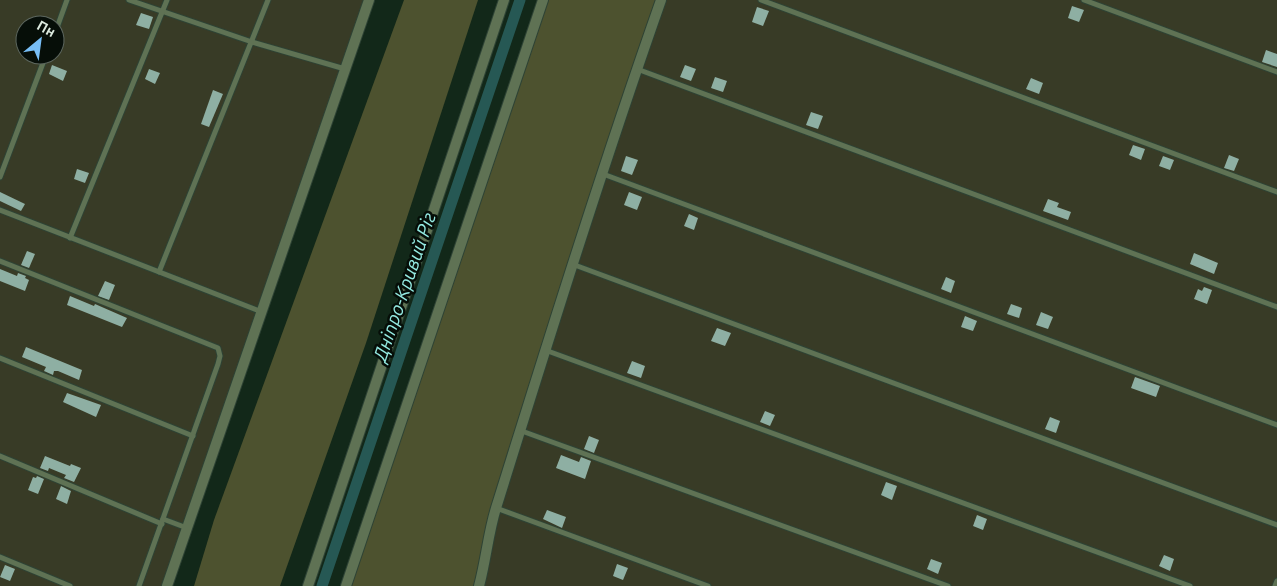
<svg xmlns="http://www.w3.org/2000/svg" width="1277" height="586" viewBox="0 0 1277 586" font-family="Ubuntu,sans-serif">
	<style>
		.green { fill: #383b26; fill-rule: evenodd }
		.forest { fill: #4d522f }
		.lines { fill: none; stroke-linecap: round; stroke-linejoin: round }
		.canal { stroke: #265854; stroke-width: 11 }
		.building { fill: #8eafa3 }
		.lane-casing { stroke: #2e4335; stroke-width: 7 }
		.street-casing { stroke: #2e4335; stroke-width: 12 }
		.lane { stroke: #5f7254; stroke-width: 5 }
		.street { stroke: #5f7254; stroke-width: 10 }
		.labels { text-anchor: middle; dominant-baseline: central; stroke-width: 5; stroke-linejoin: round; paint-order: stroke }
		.water-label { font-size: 19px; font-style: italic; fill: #95ebe3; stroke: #060e08 }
	</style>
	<rect width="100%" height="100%" fill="#122819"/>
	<g class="green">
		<path d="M 0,0 L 369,0 L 167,586 L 0,586 ZM 25,25 L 55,25 L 55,55 L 25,55 Z"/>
		<path d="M 661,0 L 1277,0 L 1277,581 L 1275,586 L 479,586 L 490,530 Z"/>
	</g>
	<g class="forest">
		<path d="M 404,0 L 478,0 L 366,343 L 280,586 L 194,586 L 214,520 Z"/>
		<path d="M 543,0 L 661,0 L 519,430 L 479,586 L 346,586 Z"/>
	</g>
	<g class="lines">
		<path class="canal" d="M 322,586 L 520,0"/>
	</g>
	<g class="building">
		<path d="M 1072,6 L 1084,10 L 1079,22 L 1068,18 Z"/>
		<path d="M 757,7 L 769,11 L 763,26 L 752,22 Z"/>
		<path d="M 141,13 L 153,17 L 149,29 L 136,25 Z"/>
		<path d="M 1266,50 L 1277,54 L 1277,67 L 1262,62 Z"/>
		<path d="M 52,65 L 67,71 L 63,81 L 49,74 Z"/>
		<path d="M 685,65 L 696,69 L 691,81 L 680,77 Z"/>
		<path d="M 149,69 L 160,73 L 155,84 L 145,79 Z"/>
		<path d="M 715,77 L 727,81 L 723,92 L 711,88 Z"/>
		<path d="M 1031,78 L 1043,83 L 1039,94 L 1026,89 Z"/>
		<path d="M 213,90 L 223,94 L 209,127 L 201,124 Z"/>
		<path d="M 811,112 L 823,116 L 818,129 L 806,125 Z"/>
		<path d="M 1133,145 L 1145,149 L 1141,160 L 1129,155 Z"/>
		<path d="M 1229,155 L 1239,159 L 1234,171 L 1224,168 Z"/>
		<path d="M 626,156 L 638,160 L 632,175 L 621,171 Z"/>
		<path d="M 1163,156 L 1174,160 L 1170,170 L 1159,166 Z"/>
		<path d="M 77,169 L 89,173 L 85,183 L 74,179 Z"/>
		<path d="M 0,192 L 25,204 L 21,211 L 0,201 Z"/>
		<path d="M 629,192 L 642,197 L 637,210 L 624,205 Z"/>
		<path d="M 1048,199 L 1059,203 L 1057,207 L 1071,212 L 1068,220 L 1043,211 Z"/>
		<path d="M 689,214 L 698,218 L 694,230 L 684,226 Z"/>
		<path d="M 27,251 L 35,254 L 29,268 L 21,265 Z"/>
		<path d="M 1194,253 L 1218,263 L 1214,274 L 1190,264 Z"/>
		<path d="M 0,269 L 17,276 L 18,273 L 26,276 L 25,278 L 29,280 L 25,291 L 0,281 Z"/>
		<path d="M 946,277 L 955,281 L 951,293 L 941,289 Z"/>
		<path d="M 105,281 L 115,285 L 109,300 L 98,296 Z"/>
		<path d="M 1204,287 L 1212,290 L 1207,304 L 1194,299 L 1198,289 L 1202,291 Z"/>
		<path d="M 70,296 L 94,306 L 95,304 L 127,318 L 122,327 L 67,305 Z"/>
		<path d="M 1011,304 L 1022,308 L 1019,318 L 1007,314 Z"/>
		<path d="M 1041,312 L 1053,317 L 1048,329 L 1036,325 Z"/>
		<path d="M 965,316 L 977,321 L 973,331 L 961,327 Z"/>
		<path d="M 717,328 L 731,333 L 725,346 L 711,341 Z"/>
		<path d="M 26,347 L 82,370 L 79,380 L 58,371 L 54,371 L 53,375 L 44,371 L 46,367 L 22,357 Z"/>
		<path d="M 632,361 L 645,366 L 641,378 L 627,373 Z"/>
		<path d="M 1135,377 L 1160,386 L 1156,397 L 1131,388 Z"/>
		<path d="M 67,393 L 101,405 L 96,417 L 63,402 Z"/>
		<path d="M 765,411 L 775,415 L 770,426 L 760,422 Z"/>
		<path d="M 1050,417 L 1060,421 L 1056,433 L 1045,429 Z"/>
		<path d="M 589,436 L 599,440 L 594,453 L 584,449 Z"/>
		<path d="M 561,455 L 579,462 L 581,457 L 591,461 L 585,479 L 556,468 Z"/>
		<path d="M 45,456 L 70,466 L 71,464 L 81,468 L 74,482 L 64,478 L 66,475 L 49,468 L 48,471 L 40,468 Z"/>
		<path d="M 37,476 L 44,479 L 38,494 L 28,490 L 33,477 L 36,478 Z"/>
		<path d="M 886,482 L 897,486 L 892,500 L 881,495 Z"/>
		<path d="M 61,486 L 71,491 L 67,504 L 56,499 Z"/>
		<path d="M 547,510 L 566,517 L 562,528 L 543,519 Z"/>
		<path d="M 977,515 L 987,519 L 983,530 L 973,526 Z"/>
		<path d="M 1164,555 L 1174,559 L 1170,571 L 1159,566 Z"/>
		<path d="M 931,559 L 942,563 L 938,574 L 927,569 Z"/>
		<path d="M 617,564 L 628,568 L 623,580 L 613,576 Z"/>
		<path d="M 5,565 L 15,569 L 10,581 L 0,577 Z"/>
	</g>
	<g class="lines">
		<g class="lane-casing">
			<g id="lane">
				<path d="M 129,0 L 252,42 L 345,69"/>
				<path d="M 761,0 L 1277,192"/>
				<path d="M 1084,0 L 1277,72"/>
				<path d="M 55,33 L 67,0"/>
				<path d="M 637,69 L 1277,307"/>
				<path d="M 603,174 L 1277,425"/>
				<path d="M 0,177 L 46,55"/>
				<path d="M 0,210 L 262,312"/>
				<path d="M 70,238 L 167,0"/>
				<path d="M 0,261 L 218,348 L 220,356 L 218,364 L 139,586"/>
				<path d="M 572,264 L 1277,525"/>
				<path d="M 159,272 L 268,0"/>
				<path d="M 545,350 L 1190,586"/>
				<path d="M 0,358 L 193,436"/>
				<path d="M 519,430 L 948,586"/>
				<path d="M 0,456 L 162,524"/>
				<path d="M 496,508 L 708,586"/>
				<path d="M 163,519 L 187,528"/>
				<path d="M 0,557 L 70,586"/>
				<path d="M 1275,586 L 1277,581"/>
			</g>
		</g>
		<g class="street-casing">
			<g id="street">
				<path d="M 167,586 L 369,0"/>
				<path d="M 308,586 L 504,0"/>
				<path d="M 346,586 L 543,0"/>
				<path d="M 479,586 C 486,560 488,534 496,508 C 549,338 602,168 661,0"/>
			</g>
		</g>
		<use href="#lane" class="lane"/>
		<use href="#street" class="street"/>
	</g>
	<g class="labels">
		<g class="water-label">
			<text transform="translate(404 287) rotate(-71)">Дніпро-Кривий Ріг</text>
		</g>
	</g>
	<g transform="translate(40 40) rotate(29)"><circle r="24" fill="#060e08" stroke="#5c665e"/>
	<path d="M0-4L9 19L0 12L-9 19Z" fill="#78bff7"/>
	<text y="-8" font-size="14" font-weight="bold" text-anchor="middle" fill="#dceadf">Пн</text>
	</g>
</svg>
